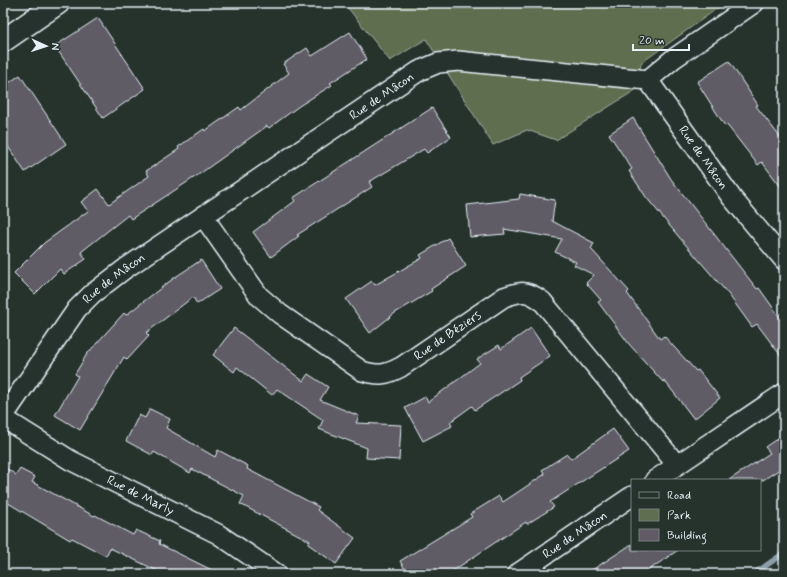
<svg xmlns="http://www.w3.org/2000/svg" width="787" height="577" viewBox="0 0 787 577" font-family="Mynerve,sans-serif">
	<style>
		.green { fill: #5f6e50; stroke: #a4b0a4 }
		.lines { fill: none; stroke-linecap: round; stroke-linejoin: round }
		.stream { stroke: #8c9fa8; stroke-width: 5.5 }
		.building { fill: #605b65; stroke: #e8f1f8 }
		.minor-casing { stroke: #e8f1f8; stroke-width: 22 }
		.tertiary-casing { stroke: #e8f1f8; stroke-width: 25 }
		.minor { stroke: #26332d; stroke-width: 19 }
		.tertiary { stroke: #26332d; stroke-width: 22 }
		.labels { text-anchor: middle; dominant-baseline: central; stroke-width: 3; stroke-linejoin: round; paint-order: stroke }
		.street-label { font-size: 13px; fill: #e8f1f8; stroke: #26332d }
	</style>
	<rect width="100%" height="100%" fill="#26332d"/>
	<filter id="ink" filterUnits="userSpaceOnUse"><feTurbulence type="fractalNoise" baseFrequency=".025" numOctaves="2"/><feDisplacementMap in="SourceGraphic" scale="8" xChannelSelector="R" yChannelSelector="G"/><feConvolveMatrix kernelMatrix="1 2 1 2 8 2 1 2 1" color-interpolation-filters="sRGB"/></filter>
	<g filter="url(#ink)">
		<path class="green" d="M 344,3 L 725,3 L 641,63 L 637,89 L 556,140 L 527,130 L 493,145 L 426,39 L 390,61 Z"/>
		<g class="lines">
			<path class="stream" d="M 754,574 L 784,553"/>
		</g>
		<g class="building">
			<path d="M 98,18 L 145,89 L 103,118 L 55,46 Z"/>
			<path d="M 350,32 L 367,59 L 330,83 L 332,85 L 299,106 L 269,128 L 267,126 L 198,175 L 131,219 L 128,215 L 81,252 L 86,259 L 64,274 L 60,269 L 35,294 L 14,273 L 44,243 L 88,211 L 81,202 L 98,189 L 109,204 L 149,176 L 146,171 L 179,149 L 178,147 L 204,129 L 205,131 L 239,107 L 241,110 L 289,73 L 283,64 L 307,48 L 312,56 Z"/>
			<path d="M 729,61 L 758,105 L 756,106 L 784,142 L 784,191 L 762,162 L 758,165 L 727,125 L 725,126 L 697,82 Z"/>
			<path d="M 20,75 L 66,144 L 25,172 L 3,139 L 3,87 Z"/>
			<path d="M 432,108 L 451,137 L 427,153 L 424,149 L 369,182 L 372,187 L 297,235 L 299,236 L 271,257 L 253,232 L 295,201 L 293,198 Z"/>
			<path d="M 633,118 L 671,179 L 757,289 L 759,288 L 784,323 L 784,360 L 757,324 L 752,327 L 729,295 L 679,237 L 646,197 L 629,171 L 632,169 L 609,134 Z"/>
			<path d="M 520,194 L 555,200 L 552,221 L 594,243 L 591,249 L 629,291 L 627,293 L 660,339 L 664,336 L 696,371 L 698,370 L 720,398 L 694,419 L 664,380 L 663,382 L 629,344 L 598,302 L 601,300 L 586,283 L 594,275 L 574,265 L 576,262 L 555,252 L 562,239 L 504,229 L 505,234 L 470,237 L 467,205 L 519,199 Z"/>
			<path d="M 448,238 L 466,266 L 431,289 L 432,291 L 395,313 L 370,333 L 346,299 L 372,281 L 375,285 L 422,258 L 420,255 Z"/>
			<path d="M 201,260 L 220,289 L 197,304 L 193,297 L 146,333 L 149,336 L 127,360 L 124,357 L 80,430 L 55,415 L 78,376 L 75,374 L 87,354 L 124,313 L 126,315 L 174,278 Z"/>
			<path d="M 234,328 L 303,381 L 308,374 L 328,387 L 320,400 L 359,416 L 356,423 L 401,425 L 399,460 L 366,458 L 367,448 L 319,429 L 323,420 L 277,389 L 272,395 L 237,367 L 234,372 L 213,355 Z"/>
			<path d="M 531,328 L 550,356 L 519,377 L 520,380 L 475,410 L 472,406 L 450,422 L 452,426 L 423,441 L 405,408 L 425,397 L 428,402 L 480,363 L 477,359 L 499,345 L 501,349 Z"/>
			<path d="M 150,409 L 170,419 L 166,428 L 215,457 L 218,450 L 248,466 L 247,469 L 319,507 L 317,510 L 355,538 L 336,564 L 308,544 L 310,541 L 240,504 L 244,496 L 192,469 L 190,473 L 154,452 L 152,455 L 126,441 L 139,415 L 145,418 Z"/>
			<path d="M 613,429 L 629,451 L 550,502 L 554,507 L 527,524 L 526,522 L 448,574 L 408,574 L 400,561 L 472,517 L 470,514 L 499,496 L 503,502 L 545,474 L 542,470 L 567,454 L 571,459 Z"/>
			<path d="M 784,434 L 784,474 L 780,469 L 763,480 L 729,480 L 770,453 L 765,447 Z"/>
			<path d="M 3,466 L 16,475 L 20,469 L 35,477 L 32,482 L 94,516 L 95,515 L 133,535 L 136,530 L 160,541 L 159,544 L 220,574 L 164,574 L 110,548 L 106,556 L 72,538 L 70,540 L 3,500 Z"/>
			<path d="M 632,544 L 632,550 L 678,550 L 643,574 L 586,574 Z"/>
		</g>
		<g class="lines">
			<g class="minor-casing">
				<g id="minor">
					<path d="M 648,80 L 673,59 L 754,3"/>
					<path id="s1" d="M 203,216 L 259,296 L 280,314 L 362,371 C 379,376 386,375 401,367 L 504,297 C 522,291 527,290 542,301 L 677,465"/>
					<path id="s2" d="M 3,417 L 77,309 L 92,294 L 126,268 L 419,71 L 438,63 L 458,61 L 648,80 L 732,198 L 784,260"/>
					<path id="s3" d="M 3,418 L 70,460 L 218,534 L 277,574"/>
					<path d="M 655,480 L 784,393"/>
					<path id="s4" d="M 517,574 L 632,496"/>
				</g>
			</g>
			<g class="tertiary-casing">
				<path id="tertiary" d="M 3,41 L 58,3"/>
			</g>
			<use href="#minor" class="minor"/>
			<use href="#tertiary" class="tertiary"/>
		</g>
	</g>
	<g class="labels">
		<g class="street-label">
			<text stroke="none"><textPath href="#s2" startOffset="503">Rue de Mâcon</textPath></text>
			<text stroke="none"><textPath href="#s2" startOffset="875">Rue de Mâcon</textPath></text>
			<text stroke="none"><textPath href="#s2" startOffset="179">Rue de Mâcon</textPath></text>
			<text stroke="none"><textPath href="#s1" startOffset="322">Rue de Béziers</textPath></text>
			<text stroke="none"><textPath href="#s3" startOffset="158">Rue de Marly</textPath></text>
			<text stroke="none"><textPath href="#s4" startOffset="70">Rue de Mâcon</textPath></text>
		</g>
	</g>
	<rect width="787" height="577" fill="none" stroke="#26332d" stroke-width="16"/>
	<rect x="8" y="8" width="771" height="561" fill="none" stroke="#e8f1f8" stroke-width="1.5" filter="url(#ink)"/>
	<rect x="631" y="479" width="130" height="72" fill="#26332d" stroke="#747f7e"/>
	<rect x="639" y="492" width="20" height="6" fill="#26332d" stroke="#747f7e"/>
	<text x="667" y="499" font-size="12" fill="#e8f1f8">Road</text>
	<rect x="639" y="509" width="20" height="12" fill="#5f6e50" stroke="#747f7e"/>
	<text x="667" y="519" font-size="12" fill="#e8f1f8">Park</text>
	<rect x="639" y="529" width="20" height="12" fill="#605b65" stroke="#747f7e"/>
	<text x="667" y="539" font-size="12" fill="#e8f1f8">Building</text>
	<g transform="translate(46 46) rotate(93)" stroke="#26332d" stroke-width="3" paint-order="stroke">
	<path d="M0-3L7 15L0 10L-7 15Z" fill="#e8f1f8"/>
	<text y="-6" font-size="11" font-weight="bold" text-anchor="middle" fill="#e8f1f8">N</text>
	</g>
	<path d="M633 44v6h56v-6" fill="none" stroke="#e8f1f8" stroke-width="2"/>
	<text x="639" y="44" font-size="12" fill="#e8f1f8" stroke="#26332d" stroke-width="3" paint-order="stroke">20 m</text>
</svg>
